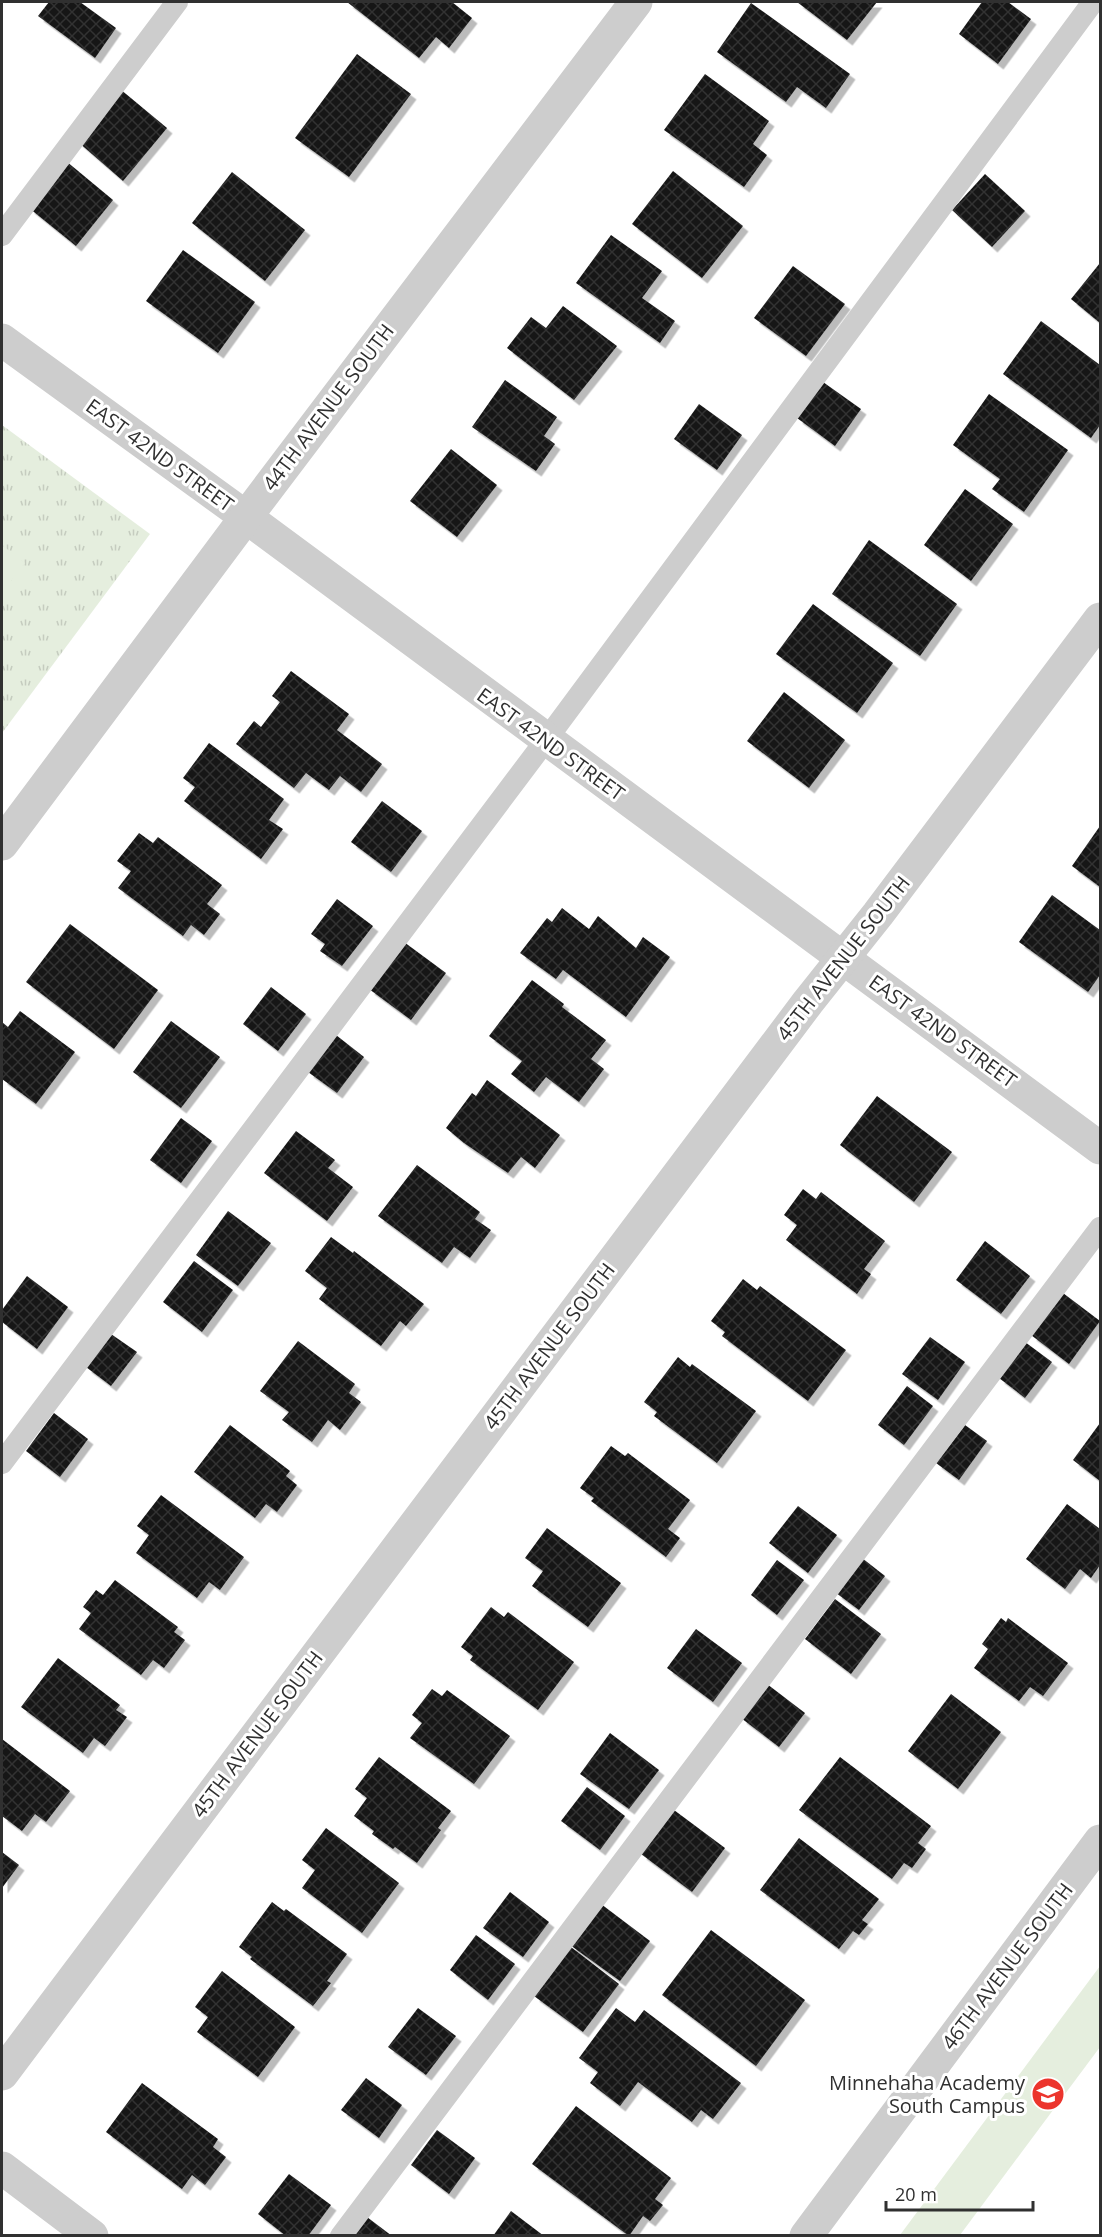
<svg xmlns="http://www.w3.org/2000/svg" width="1102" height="2237" viewBox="0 0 1102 2237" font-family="'Open Sans',sans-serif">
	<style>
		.grass { fill: url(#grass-tufts) }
		.garden { fill: #e5eede }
		.building { fill: url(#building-cross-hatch); filter: url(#shadow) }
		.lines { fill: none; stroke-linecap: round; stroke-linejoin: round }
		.service { stroke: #cdcdcd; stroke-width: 22 }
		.minor { stroke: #cdcdcd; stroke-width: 33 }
		.tertiary { stroke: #cdcdcd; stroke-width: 33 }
		.labels { text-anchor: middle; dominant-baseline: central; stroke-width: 6; stroke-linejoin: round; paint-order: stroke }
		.street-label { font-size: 20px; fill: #303030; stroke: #fff }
		.poi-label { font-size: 20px; fill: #303030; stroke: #fff; text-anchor: end }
	</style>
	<defs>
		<pattern id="grass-tufts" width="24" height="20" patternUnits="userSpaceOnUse" patternTransform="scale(1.5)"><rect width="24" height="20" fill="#e5eede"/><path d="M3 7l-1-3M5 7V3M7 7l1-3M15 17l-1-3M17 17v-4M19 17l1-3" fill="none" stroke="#c5ccbf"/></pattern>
		<pattern id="building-cross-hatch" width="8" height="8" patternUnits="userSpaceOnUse" patternTransform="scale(1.5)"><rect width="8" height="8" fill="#171717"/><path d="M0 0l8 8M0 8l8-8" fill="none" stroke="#303030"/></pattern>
		<filter id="shadow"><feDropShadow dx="5.5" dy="5.5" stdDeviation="0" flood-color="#0004"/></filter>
	</defs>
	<rect width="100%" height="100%" fill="#fff"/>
	<path class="grass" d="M 2,425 L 150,534 L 2,733 Z"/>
	<g class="garden">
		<path d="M 2,545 L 25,563 L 2,593 Z"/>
		<path d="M 1100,1966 L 1100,2047 L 960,2235 L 900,2235 Z"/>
	</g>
	<g class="building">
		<path d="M 49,2 L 80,2 L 116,28 L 95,58 L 38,16 Z"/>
		<path d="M 347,2 L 452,2 L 472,18 L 449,48 L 436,37 L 419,58 Z"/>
		<path d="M 797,2 L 877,2 L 847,40 Z"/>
		<path d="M 982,2 L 1008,2 L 1031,19 L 998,64 L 959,34 Z"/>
		<path d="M 751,3 L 850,74 L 826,108 L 797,87 L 786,102 L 717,52 Z"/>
		<path d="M 357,54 L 411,94 L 349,177 L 295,138 Z"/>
		<path d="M 705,74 L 769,121 L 753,144 L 767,155 L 744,187 L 664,130 Z"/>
		<path d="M 120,89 L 167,128 L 123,181 L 77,141 Z"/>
		<path d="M 66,161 L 113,200 L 76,246 L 29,208 Z"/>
		<path d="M 673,171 L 743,226 L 702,278 L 632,224 Z"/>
		<path d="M 232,172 L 305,230 L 265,281 L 192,223 Z"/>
		<path d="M 985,174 L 1025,211 L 992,247 L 952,210 Z"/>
		<path d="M 611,235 L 662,271 L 642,298 L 675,321 L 660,343 L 576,283 Z"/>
		<path d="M 183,250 L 255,302 L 218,353 L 146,301 Z"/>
		<path d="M 1100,263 L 1100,323 L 1071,299 Z"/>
		<path d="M 793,266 L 845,304 L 806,356 L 754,318 Z"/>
		<path d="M 563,306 L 617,346 L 574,400 L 507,348 L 531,317 L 546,328 Z"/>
		<path d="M 1041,321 L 1100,365 L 1100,425 L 1091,438 L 1003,374 Z"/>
		<path d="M 505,380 L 557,417 L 544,436 L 555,444 L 536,471 L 472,427 Z"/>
		<path d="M 823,382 L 861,409 L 835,446 L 797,418 Z"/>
		<path d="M 989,394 L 1068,450 L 1024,512 L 992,489 L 1000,479 L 953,445 Z"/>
		<path d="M 699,404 L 742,435 L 717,470 L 674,439 Z"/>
		<path d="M 451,449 L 497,485 L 457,537 L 410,501 Z"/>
		<path d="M 965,489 L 1013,524 L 971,581 L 924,545 Z"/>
		<path d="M 869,540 L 957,604 L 920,656 L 832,594 Z"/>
		<path d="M 813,604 L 893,663 L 857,713 L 776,654 Z"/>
		<path d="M 291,671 L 349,714 L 337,730 L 382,764 L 361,792 L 340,776 L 329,790 L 306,773 L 294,788 L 236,744 L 254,721 L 261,727 L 280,702 L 272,696 Z"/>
		<path d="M 784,692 L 845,740 L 809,788 L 747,741 Z"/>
		<path d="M 209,743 L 284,799 L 269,820 L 283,829 L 261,859 L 184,801 L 195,787 L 183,778 Z"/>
		<path d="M 382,801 L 422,831 L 391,872 L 351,842 Z"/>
		<path d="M 1100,826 L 1100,887 L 1072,866 Z"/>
		<path d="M 139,833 L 153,843 L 158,837 L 222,885 L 207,904 L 220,914 L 204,935 L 191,925 L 183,936 L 118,888 L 131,871 L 117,861 Z"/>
		<path d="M 1052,895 L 1100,930 L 1100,975 L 1088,992 L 1019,942 Z"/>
		<path d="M 337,899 L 373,926 L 342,966 L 320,951 L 325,944 L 311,934 Z"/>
		<path d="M 562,908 L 589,929 L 598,916 L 636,948 L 643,937 L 670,957 L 626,1017 L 563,970 L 556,979 L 520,953 L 547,918 L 552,922 Z"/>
		<path d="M 70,924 L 158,990 L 114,1049 L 26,982 Z"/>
		<path d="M 404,942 L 446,973 L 411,1020 L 369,989 Z"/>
		<path d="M 532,980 L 564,1004 L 562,1007 L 606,1040 L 591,1059 L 604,1069 L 579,1102 L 546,1077 L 534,1092 L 511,1074 L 522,1061 L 489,1036 Z"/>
		<path d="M 271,987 L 306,1014 L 278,1051 L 243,1024 Z"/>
		<path d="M 20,1011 L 75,1052 L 36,1104 L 2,1079 L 2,1022 L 8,1027 Z"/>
		<path d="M 171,1021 L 220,1057 L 181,1108 L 133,1072 Z"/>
		<path d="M 336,1035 L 364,1057 L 337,1093 L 308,1072 Z"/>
		<path d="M 487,1080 L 560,1135 L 535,1168 L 521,1157 L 508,1173 L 464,1143 L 446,1128 L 472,1093 L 476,1096 Z"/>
		<path d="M 877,1096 L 952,1152 L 914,1202 L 840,1145 Z"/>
		<path d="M 181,1118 L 212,1141 L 181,1183 L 150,1160 Z"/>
		<path d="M 296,1131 L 335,1160 L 328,1168 L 353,1187 L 327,1221 L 264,1173 Z"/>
		<path d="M 417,1165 L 480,1212 L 475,1219 L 491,1230 L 470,1258 L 454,1247 L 442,1263 L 378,1216 Z"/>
		<path d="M 803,1189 L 816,1199 L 821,1192 L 885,1241 L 864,1269 L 871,1274 L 857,1294 L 786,1240 L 797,1225 L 784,1215 Z"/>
		<path d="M 228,1211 L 271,1243 L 238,1286 L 196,1255 Z"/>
		<path d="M 331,1237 L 353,1253 L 354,1251 L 424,1304 L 406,1326 L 400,1321 L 381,1346 L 319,1299 L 327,1288 L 305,1271 Z"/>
		<path d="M 985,1241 L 1030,1276 L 1001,1314 L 956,1280 Z"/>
		<path d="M 194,1261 L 233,1290 L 202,1332 L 163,1302 Z"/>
		<path d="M 27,1276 L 68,1307 L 37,1349 L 2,1322 L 2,1310 Z"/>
		<path d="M 743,1279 L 757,1290 L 760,1286 L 846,1350 L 808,1401 L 722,1336 L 725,1332 L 711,1321 Z"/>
		<path d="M 1063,1293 L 1100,1321 L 1069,1364 L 1031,1335 Z"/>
		<path d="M 111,1334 L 137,1352 L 111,1386 L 86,1367 Z"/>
		<path d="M 930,1337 L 965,1362 L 938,1400 L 902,1374 Z"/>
		<path d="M 298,1341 L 355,1384 L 349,1393 L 361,1402 L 340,1430 L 328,1420 L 312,1442 L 282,1420 L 289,1412 L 260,1391 Z"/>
		<path d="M 1025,1342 L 1052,1362 L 1025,1398 L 999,1378 Z"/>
		<path d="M 678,1357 L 690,1367 L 692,1364 L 756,1411 L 717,1463 L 654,1416 L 657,1412 L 644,1402 Z"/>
		<path d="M 907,1386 L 933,1406 L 904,1445 L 878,1425 Z"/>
		<path d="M 54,1413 L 88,1439 L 60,1477 L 26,1451 Z"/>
		<path d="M 1100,1423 L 1100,1481 L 1073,1460 Z"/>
		<path d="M 230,1425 L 290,1471 L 286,1476 L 297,1485 L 277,1512 L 266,1504 L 255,1518 L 194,1472 Z"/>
		<path d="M 965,1425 L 987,1441 L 959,1480 L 936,1463 Z"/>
		<path d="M 611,1446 L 625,1456 L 628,1453 L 690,1500 L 668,1529 L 680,1538 L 666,1557 L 591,1501 L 594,1498 L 580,1488 Z"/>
		<path d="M 161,1495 L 244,1557 L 220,1590 L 209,1582 L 197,1598 L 136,1553 L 149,1535 L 137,1526 Z"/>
		<path d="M 1067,1504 L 1100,1529 L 1100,1565 L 1091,1578 L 1080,1569 L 1065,1589 L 1026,1559 Z"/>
		<path d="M 798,1506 L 837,1535 L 808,1573 L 769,1543 Z"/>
		<path d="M 547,1528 L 621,1583 L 588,1627 L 532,1586 L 543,1571 L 525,1558 Z"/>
		<path d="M 862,1558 L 885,1576 L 859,1610 L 836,1593 Z"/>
		<path d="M 777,1560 L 804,1580 L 777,1615 L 751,1595 Z"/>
		<path d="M 115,1580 L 178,1627 L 174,1632 L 185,1640 L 164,1668 L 153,1660 L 141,1675 L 79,1629 L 91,1613 L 83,1607 L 96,1590 L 103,1595 Z"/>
		<path d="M 835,1599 L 881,1634 L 851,1674 L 805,1639 Z"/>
		<path d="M 491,1607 L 504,1617 L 508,1612 L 574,1662 L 538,1710 L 470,1660 L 473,1656 L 461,1647 Z"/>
		<path d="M 1001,1618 L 1006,1622 L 1008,1618 L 1068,1663 L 1043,1696 L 1030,1687 L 1019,1701 L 974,1668 L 988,1649 L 982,1644 Z"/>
		<path d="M 696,1629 L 742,1663 L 713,1702 L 667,1668 Z"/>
		<path d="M 58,1658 L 120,1705 L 116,1710 L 127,1717 L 105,1746 L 94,1738 L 83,1753 L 21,1707 Z"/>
		<path d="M 767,1684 L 805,1713 L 779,1747 L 741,1718 Z"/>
		<path d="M 432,1689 L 442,1696 L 447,1690 L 510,1736 L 474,1784 L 410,1738 L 422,1723 L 412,1715 Z"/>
		<path d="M 951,1694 L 1001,1732 L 958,1789 L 908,1751 Z"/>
		<path d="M 610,1733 L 659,1770 L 629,1809 L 580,1774 Z"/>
		<path d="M 2,1739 L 70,1791 L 46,1822 L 35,1814 L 22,1831 L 2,1816 Z"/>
		<path d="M 379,1757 L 451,1811 L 438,1828 L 441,1830 L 417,1863 L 395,1847 L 393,1849 L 372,1834 L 374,1831 L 354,1816 L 367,1798 L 355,1789 Z"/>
		<path d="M 840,1757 L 931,1826 L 918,1843 L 926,1849 L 912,1868 L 904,1863 L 892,1879 L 799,1810 Z"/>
		<path d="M 587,1787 L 625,1816 L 600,1850 L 561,1821 Z"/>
		<path d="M 674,1810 L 725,1848 L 692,1892 L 641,1854 Z"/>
		<path d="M 326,1828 L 399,1883 L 362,1933 L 302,1888 L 315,1870 L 302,1860 Z"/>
		<path d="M 799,1838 L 879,1899 L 862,1920 L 868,1924 L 859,1935 L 853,1931 L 839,1949 L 760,1890 Z"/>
		<path d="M 2,1852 L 19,1865 L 2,1888 Z"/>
		<path d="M 510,1892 L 549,1922 L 523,1957 L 483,1928 Z"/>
		<path d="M 272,1902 L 284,1911 L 286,1909 L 347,1954 L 327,1981 L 331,1983 L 313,2006 L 250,1959 L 252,1957 L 239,1947 Z"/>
		<path d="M 601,1904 L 650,1941 L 620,1981 L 570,1945 Z"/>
		<path d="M 711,1930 L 805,2000 L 756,2066 L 662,1995 Z"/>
		<path d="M 476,1935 L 515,1964 L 488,2000 L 450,1970 Z"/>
		<path d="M 571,1947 L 619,1984 L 583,2032 L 534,1996 Z"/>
		<path d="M 222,1971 L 295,2027 L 258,2077 L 197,2032 L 208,2017 L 195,2007 Z"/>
		<path d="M 418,2008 L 456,2036 L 426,2075 L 388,2047 Z"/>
		<path d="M 616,2008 L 635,2022 L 644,2010 L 741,2083 L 713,2119 L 701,2110 L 692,2122 L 638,2082 L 620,2106 L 590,2083 L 598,2072 L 579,2058 Z"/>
		<path d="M 366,2078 L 402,2105 L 379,2138 L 341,2110 Z"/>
		<path d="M 142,2083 L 218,2139 L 213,2147 L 226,2157 L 205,2185 L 192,2175 L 182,2189 L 106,2132 Z"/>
		<path d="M 576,2106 L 671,2178 L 655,2199 L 663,2205 L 650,2221 L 643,2216 L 629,2236 L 532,2164 Z"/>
		<path d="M 437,2130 L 475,2158 L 449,2194 L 411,2165 Z"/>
		<path d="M 289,2174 L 331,2205 L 308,2236 L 286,2236 L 258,2214 Z"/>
		<path d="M 511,2211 L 544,2236 L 493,2236 Z"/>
		<path d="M 367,2217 L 392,2236 L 353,2236 Z"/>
	</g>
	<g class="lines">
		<g class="service">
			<path d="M 2,235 L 177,2"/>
			<path d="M 2,1463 L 546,740 L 1093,2"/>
			<path d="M 341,2236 L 1100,1228"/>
		</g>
		<g class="minor">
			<path d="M 2,340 L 246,517 L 1100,1148"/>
			<path d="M 2,844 L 246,517 L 636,2"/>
			<path d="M 2,2074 L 808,1002 L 878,914 L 1100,619"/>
			<path d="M 2,2168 L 92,2236"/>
		</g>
		<path class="tertiary" d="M 806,2236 L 1100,1841"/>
	</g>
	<defs>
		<g id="school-disc" transform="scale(1.725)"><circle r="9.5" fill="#ec352d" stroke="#fff"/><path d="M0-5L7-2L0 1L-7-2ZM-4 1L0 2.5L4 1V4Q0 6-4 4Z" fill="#fff"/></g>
	</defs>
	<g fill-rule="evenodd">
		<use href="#school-disc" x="1048" y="2094"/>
	</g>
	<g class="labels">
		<g class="street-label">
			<text transform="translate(328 407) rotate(-53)">44TH AVENUE SOUTH</text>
			<text transform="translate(160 455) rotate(36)">EAST 42ND STREET</text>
			<text transform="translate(551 744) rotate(36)">EAST 42ND STREET</text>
			<text transform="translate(843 958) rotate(-52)">45TH AVENUE SOUTH</text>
			<text transform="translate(943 1031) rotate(36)">EAST 42ND STREET</text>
			<text transform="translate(549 1346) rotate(-53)">45TH AVENUE SOUTH</text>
			<text transform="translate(257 1734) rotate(-53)">45TH AVENUE SOUTH</text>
			<text transform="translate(1007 1966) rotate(-53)">46TH AVENUE SOUTH</text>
		</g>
		<g class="poi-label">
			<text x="1025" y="2082">Minnehaha Academy<tspan x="1025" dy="23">South Campus</tspan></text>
		</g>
	</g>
	<rect width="1102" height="2237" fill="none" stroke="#303030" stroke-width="6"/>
	<path d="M886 2201v9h147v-9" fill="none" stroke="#303030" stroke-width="3"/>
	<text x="895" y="2201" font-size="18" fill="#303030" stroke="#ffffff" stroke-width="4.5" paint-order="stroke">20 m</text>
</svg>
